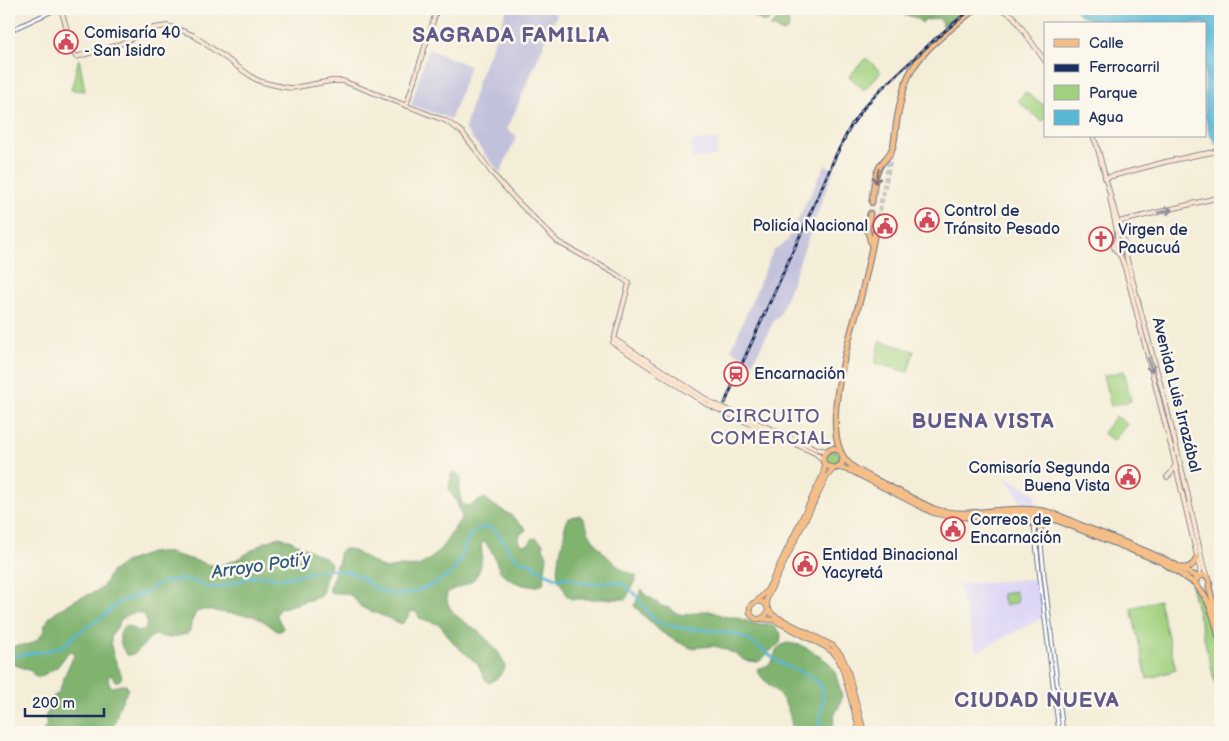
<svg xmlns="http://www.w3.org/2000/svg" width="1229" height="741" viewBox="0 0 1229 741" font-family="'Balsamiq Sans',sans-serif">
	<style>
		.built { fill: #ddd5f6 }
		.industrial { fill: #c2c1dc }
		.green { fill: #a1d17f; stroke: #5e806e }
		.forest { fill: #80b36e; stroke: #4e7166 }
		.water { fill: #57b7d5; stroke: #39739a }
		.lines { fill: none; stroke-linecap: round; stroke-linejoin: round }
		.canal { stroke: #57b7d5; stroke-width: 2.5 }
		.trunk-tunnel { stroke: #c9c7bf; stroke-width: 5; stroke-dasharray: 5 2.5; stroke-linecap: butt }
		.tertiary-casing { stroke: #677288; stroke-width: 5 }
		.secondary-casing { stroke: #677288; stroke-width: 5.5 }
		.primary-casing { stroke: #677288; stroke-width: 6 }
		.trunk-casing { stroke: #677288; stroke-width: 7 }
		.tertiary { stroke: #fff; stroke-width: 3 }
		.secondary { stroke: #fbe5cf; stroke-width: 4 }
		.primary { stroke: #f6be87; stroke-width: 4.5 }
		.trunk { stroke: #f6be87; stroke-width: 5 }
		.rail-casing { stroke: #1b2f5e; stroke-width: 3 }
		.rail { stroke: #fbf7ec; stroke-width: 1; stroke-dasharray: 4; stroke-linecap: butt }
		.oneway { stroke: #7e6f70 }
		.oneway2 { stroke: #8b8a96 }
		.labels { text-anchor: middle; dominant-baseline: central; stroke-width: 5; stroke-linejoin: round; paint-order: stroke }
		.poi-label { font-size: 16px; fill: #1b2f5e; stroke: #fbf7ec; text-anchor: start }
		.street-label { font-size: 16px; fill: #1b2f5e; stroke: #fbf7ec }
		.water-label { font-size: 18px; font-style: italic; fill: #2d5882; stroke: #fbf7ec }
		.quarter-label { font-size: 19px; letter-spacing: 1px; fill: #605b8b; stroke: #fbf7ec }
		.district-label { font-size: 21px; font-weight: bold; letter-spacing: 1px; fill: #605b8b; stroke: #fbf7ec }
	</style>
	<rect width="100%" height="100%" fill="#fbf7ec"/>
	<filter id="ink" filterUnits="userSpaceOnUse"><feTurbulence type="fractalNoise" baseFrequency=".02" numOctaves="2"/><feDisplacementMap in="SourceGraphic" scale="10" xChannelSelector="R" yChannelSelector="G"/><feConvolveMatrix kernelMatrix="1 2 1 2 8 2 1 2 1" color-interpolation-filters="sRGB"/></filter>
	<filter id="wash" filterUnits="userSpaceOnUse"><feTurbulence type="fractalNoise" baseFrequency=".0096" numOctaves="4" result="noise"/><feDisplacementMap in="SourceGraphic" scale="20" xChannelSelector="R" yChannelSelector="G"/><feGaussianBlur stdDeviation="1.12" result="paint"/><feColorMatrix in="noise" values="0 0 0 0 0 0 0 0 0 0 0 0 0 0 0 0 0 1.4 0 .05"/><feComposite in="paint" operator="in"/></filter>
	<g filter="url(#wash)">
		<rect width="100%" height="100%" fill="#f4edd7"/>
		<g class="built">
			<path d="M 718,140 L 715,157 L 692,158 L 691,141 Z"/>
			<path d="M 1005,476 L 1035,494 L 1036,508 L 1024,507 Z"/>
			<path d="M 1029,579 L 1041,582 L 1046,616 L 976,652 L 959,584 Z"/>
		</g>
		<g class="industrial">
			<path d="M 507,9 L 545,9 L 557,14 L 507,130 L 517,136 L 500,173 L 465,129 L 478,81 Z"/>
			<path d="M 428,49 L 470,66 L 451,119 L 411,105 Z"/>
			<path d="M 825,165 L 834,169 L 779,317 L 774,320 L 753,363 L 731,350 L 773,251 L 787,241 Z"/>
		</g>
		<g class="green">
			<path d="M 79,58 L 85,91 L 71,90 Z"/>
			<path d="M 866,58 L 881,72 L 864,90 L 849,76 Z"/>
			<path d="M 1025,92 L 1045,106 L 1045,120 L 1041,121 L 1018,101 Z"/>
			<path d="M 880,341 L 914,351 L 908,372 L 875,363 Z"/>
			<path d="M 1124,371 L 1131,401 L 1111,406 L 1103,376 Z"/>
			<path d="M 1116,416 L 1127,424 L 1114,441 L 1103,433 Z"/>
			<circle cx="833" cy="459" r="8"/>
			<path d="M 1191,585 L 1205,600 L 1211,616 L 1220,649 L 1220,703 Z"/>
			<path d="M 1015,591 L 1018,602 L 1005,606 L 1002,594 Z"/>
			<path d="M 1159,600 L 1176,670 L 1147,679 L 1131,608 Z"/>
			<path d="M 992,723 L 994,732 L 948,732 Z"/>
		</g>
		<g class="forest">
			<path d="M 749,9 L 777,9 L 779,13 C 776,18 770,18 767,22 L 763,22 L 753,16 L 752,12 Z"/>
			<path d="M 779,9 L 789,9 L 789,13 L 785,16 C 789,21 790,22 788,29 L 784,32 L 778,31 L 776,28 L 771,27 L 771,26 L 784,11 L 784,9 Z"/>
			<path d="M 902,9 L 942,9 L 941,11 L 943,15 L 952,13 L 954,10 L 956,9 L 959,14 L 945,27 L 942,26 L 941,20 L 937,18 L 929,20 L 926,19 L 922,23 C 917,18 911,15 905,16 L 903,13 L 904,10 Z"/>
			<path d="M 455,472 C 465,479 459,482 459,491 C 460,495 461,500 462,504 C 471,509 477,500 485,498 L 495,506 L 511,515 L 520,524 L 524,526 L 526,530 L 520,534 C 518,539 519,542 523,545 C 528,545 530,543 532,539 L 536,538 L 543,543 L 543,548 L 547,556 L 543,584 C 532,591 507,581 500,571 C 497,566 496,561 494,556 C 492,551 488,548 486,542 L 484,542 L 481,544 C 483,560 482,578 465,585 C 459,588 453,588 447,593 C 444,613 467,622 480,633 C 488,640 497,649 502,659 C 504,663 506,667 504,670 C 501,676 494,680 489,683 C 482,678 482,670 477,663 L 455,645 L 441,626 L 438,624 L 419,618 C 418,612 415,611 410,612 L 407,619 L 402,624 L 361,607 L 352,596 L 345,593 L 332,593 L 330,592 L 329,588 L 334,576 L 336,565 L 339,562 L 339,553 C 343,549 346,548 352,550 L 385,569 C 390,568 396,567 401,566 C 407,566 411,567 417,566 C 439,559 450,534 462,517 L 457,502 L 450,493 L 449,489 L 451,474 Z"/>
			<path d="M 580,515 C 586,521 587,530 591,536 C 597,547 613,563 623,570 C 627,573 633,574 637,576 L 626,599 L 573,599 C 567,598 567,596 565,591 C 563,587 561,584 559,581 C 554,566 561,552 564,537 C 565,532 564,526 566,521 C 569,517 576,516 580,515 Z"/>
			<path d="M 279,537 L 287,539 L 323,557 L 330,562 L 331,566 L 326,577 L 322,593 L 319,597 L 279,609 L 276,614 L 283,628 L 281,631 L 277,631 L 265,622 L 254,616 L 219,612 L 212,610 L 203,610 L 196,612 L 191,623 L 190,631 L 187,634 L 170,638 L 155,635 C 144,639 140,656 127,655 C 120,646 116,635 125,625 L 136,630 L 140,631 L 145,630 C 152,611 134,608 122,619 C 119,621 118,626 116,629 C 113,632 111,634 111,639 C 110,653 118,664 122,677 L 119,681 L 115,681 L 111,675 L 108,677 L 109,685 L 113,687 L 121,685 L 126,685 L 128,689 L 119,707 L 112,732 L 98,732 L 95,730 L 80,728 L 77,732 L 43,732 L 47,724 L 45,718 L 46,715 L 50,709 L 50,701 L 52,698 L 59,692 L 66,672 L 74,656 L 74,652 L 69,651 L 62,661 L 57,667 L 40,677 L 36,677 L 31,671 L 13,664 L 9,668 L 9,647 L 30,644 L 37,640 L 43,633 L 45,625 L 49,618 L 55,612 L 77,599 L 95,592 L 102,588 L 111,572 L 125,562 L 151,553 L 160,552 L 169,553 L 211,565 L 222,565 L 240,558 L 263,543 Z"/>
			<path d="M 642,589 L 645,595 L 654,600 L 661,606 L 669,608 L 676,613 L 684,615 L 705,611 L 710,611 L 726,617 L 735,617 L 756,624 L 769,624 L 772,625 L 780,632 L 781,636 L 780,643 L 768,653 L 761,660 L 757,662 L 743,660 L 738,655 L 719,647 L 713,646 L 691,648 L 674,640 L 661,632 L 634,606 Z"/>
			<path d="M 787,643 L 800,645 L 810,650 L 828,662 L 835,672 L 842,696 L 839,707 L 835,714 L 833,725 L 833,732 L 792,732 C 792,716 786,700 774,689 C 767,683 762,678 757,671 L 758,668 C 782,665 767,649 787,643 Z"/>
		</g>
		<path class="water" d="M 1074,9 L 1220,9 L 1220,147 L 1217,145 L 1209,132 L 1205,115 L 1205,24 L 1106,24 L 1080,15 Z"/>
		<g class="lines">
			<path class="canal" d="M 9,658 L 15,656 L 46,651 L 63,646 L 74,636 L 102,617 L 119,602 L 144,593 L 161,583 L 175,580 L 185,579 L 193,581 L 210,588 L 220,587 L 255,576 L 268,576 L 282,579 L 325,569 L 344,571 L 354,574 L 364,579 L 375,588 L 386,593 L 397,595 L 411,593 L 434,584 L 452,573 L 462,556 L 465,544 L 472,533 L 483,527 L 491,528 L 497,532 L 503,540 L 508,549 L 512,554 L 520,561 L 530,563 L 543,572 L 558,579 L 569,577 L 577,582 L 590,584 L 618,582 L 626,586 L 634,593 L 653,619 L 660,623 L 681,628 L 707,630 L 735,634 L 747,639 L 758,646 L 780,663 L 812,677 L 822,687 L 823,699 L 818,732"/>
		</g>
	</g>
	<g filter="url(#ink)">
		<g class="lines">
			<g class="trunk-tunnel">
				<path d="M 870,214 L 872,202"/>
				<path d="M 878,218 L 892,150"/>
			</g>
			<g class="tertiary-casing">
				<g id="tertiary">
					<path d="M 9,31 L 57,9"/>
					<path d="M 1035,513 L 1034,525 L 1040,579 L 1059,732"/>
					<path d="M 1038,514 L 1044,575 L 1063,732"/>
				</g>
			</g>
			<g class="secondary-casing">
				<g id="secondary">
					<path d="M 61,9 L 74,54 L 76,57 L 118,45 L 153,28 L 167,26 L 178,29 L 193,35 L 255,79 L 262,82 L 283,87 L 292,88 L 331,81 L 343,81 L 446,121 L 462,132 L 475,149 L 491,172 L 514,198 L 558,242 L 614,273 L 629,283 L 613,343 L 706,404 L 815,453 L 823,460"/>
					<path d="M 987,9 L 1005,11 L 1013,16 L 1045,61"/>
					<path d="M 406,106 L 437,9"/>
					<path d="M 1093,136 L 1097,146 L 1121,235 L 1125,245 L 1125,252 L 1166,405 L 1187,491 L 1204,569 L 1207,576"/>
					<path d="M 1105,178 L 1165,162 L 1197,155 L 1220,151"/>
					<path d="M 1110,198 L 1117,232 L 1117,238 L 1114,245 L 1114,248 L 1121,257 L 1125,268 L 1173,454 L 1200,569 L 1200,576"/>
					<path d="M 1118,222 L 1220,197"/>
					<path d="M 614,339 L 712,403 L 817,449 L 827,451"/>
					<path d="M 1167,477 L 1171,473 L 1175,466"/>
				</g>
			</g>
			<g class="primary-casing">
				<g id="primary">
					<path d="M 757,601 L 766,592 L 770,585 L 823,475 L 825,464"/>
					<path d="M 767,606 L 763,602 C 743,598 748,624 762,618 C 765,617 766,615 767,613 C 769,608 767,609 767,605 C 766,601 767,597 769,593 L 826,478 L 834,468"/>
					<path d="M 768,609 L 773,615 L 833,646 L 841,655 L 847,668 L 864,732"/>
					<path d="M 763,619 L 774,620 L 826,647 L 834,653 L 839,660 L 843,670 L 860,732"/>
				</g>
			</g>
			<g class="trunk-casing">
				<g id="trunk">
					<path d="M 872,202 C 873,192 874,176 879,168 C 882,161 889,157 892,149 C 895,142 895,134 896,126 C 898,112 901,98 905,85 C 914,54 951,29 975,9"/>
					<path d="M 870,214 L 867,229 L 872,246"/>
					<path d="M 878,218 C 872,246 867,273 860,300 C 850,337 820,426 845,459 C 854,471 873,478 886,485 C 902,493 918,502 934,509 C 968,520 1002,505 1036,510 C 1051,511 1066,519 1080,525 C 1109,536 1139,548 1168,561 C 1178,566 1187,573 1198,577"/>
					<path d="M 840,451 L 833,448 C 818,452 820,469 836,468 L 842,464 L 843,457"/>
					<path d="M 838,467 L 852,471 L 932,512 C 948,517 963,518 980,516"/>
					<path d="M 1025,514 L 1028,516 L 1034,525"/>
					<path d="M 991,515 L 1019,513 L 1035,514 L 1054,519 L 1162,562 L 1196,584 C 1198,589 1204,594 1207,600 C 1214,613 1217,628 1220,642"/>
					<path d="M 1040,529 L 1044,523 L 1052,520"/>
					<path d="M 1181,568 C 1190,569 1195,564 1197,557"/>
					<path d="M 1196,580 C 1202,571 1213,577 1209,587 L 1217,617"/>
				</g>
			</g>
			<use href="#tertiary" class="tertiary"/>
			<use href="#secondary" class="secondary"/>
			<use href="#primary" class="primary"/>
			<use href="#trunk" class="trunk"/>
			<g class="rail-casing">
				<g id="rail">
					<path d="M 741,366 L 818,196 L 836,155 L 852,124 L 865,106 L 881,89 L 933,41 L 971,9"/>
					<path d="M 725,403 L 733,384"/>
				</g>
			</g>
			<use href="#rail" class="rail"/>
		</g>
		<defs><path id="oneway-shaft" d="M-6 0H5M1.5-3L5.5 0L1.5 3" fill="none" stroke-width="1.6" stroke-linecap="round" stroke-linejoin="round" transform="scale(1.25)"/></defs>
		<use class="oneway" href="#oneway-shaft" transform="translate(877 176) rotate(103)"/>
		<g class="oneway2">
			<use href="#oneway-shaft" transform="translate(1165 211) rotate(-14)"/>
			<use href="#oneway-shaft" transform="translate(1150 365) rotate(76)"/>
		</g>
	</g>
	<defs>
		<g id="civic-ring" transform="scale(1.25)"><circle r="9.5" fill="#fbf7ec" stroke="#d1495b" stroke-width="1.5"/><path d="M-.6-6.5H3V-4.5H.6V-3L4-1V1h2V6H-6V1h2V-1L-.6-3ZM-1.2 2.5V6h2.4V2.5Z" fill="#d1495b"/></g>
		<g id="church-ring" transform="scale(1.25)"><circle r="9.5" fill="#fbf7ec" stroke="#d1495b" stroke-width="1.5"/><path d="M-1.2-6h2.4v3.5h3.3v2.4h-3.3V6h-2.4V-.1h-3.3v-2.4h3.3Z" fill="#d1495b"/></g>
		<g id="station-ring" transform="scale(1.25)"><circle r="9.5" fill="#fbf7ec" stroke="#d1495b" stroke-width="1.5"/><path d="M-3-6H3Q5-6 5-4V2Q5 4 3 4L4.5 6H3L1.5 4h-3L-3 6H-4.5L-3 4Q-5 4-5 2V-4Q-5-6-3-6ZM-3.5-4v3h7v-3ZM-3.5 1v1.5H-2V1ZM2 1v1.5H3.5V1Z" fill="#d1495b"/></g>
	</defs>
	<g fill-rule="evenodd">
		<use href="#civic-ring" x="66" y="42"/>
		<use href="#civic-ring" x="927" y="220"/>
		<use href="#civic-ring" x="885" y="226"/>
		<use href="#church-ring" x="1101" y="239"/>
		<use href="#station-ring" x="736" y="374"/>
		<use href="#civic-ring" x="1128" y="477"/>
		<use href="#civic-ring" x="953" y="529"/>
		<use href="#civic-ring" x="805" y="564"/>
	</g>
	<g class="labels">
		<g class="poi-label">
			<text x="84" y="33">Comisaría 40<tspan x="84" dy="18">- San Isidro</tspan></text>
			<text x="944" y="211">Control de<tspan x="944" dy="18">Tránsito Pesado</tspan></text>
			<text x="868" y="226" text-anchor="end">Policía Nacional</text>
			<text x="1118" y="230">Virgen de<tspan x="1118" dy="18">Pacucuá</tspan></text>
			<text x="754" y="374">Encarnación</text>
			<text x="1110" y="468" text-anchor="end">Comisaría Segunda<tspan x="1110" dy="18">Buena Vista</tspan></text>
			<text x="970" y="520">Correos de<tspan x="970" dy="18">Encarnación</tspan></text>
			<text x="822" y="555">Entidad Binacional<tspan x="822" dy="18">Yacyretá</tspan></text>
		</g>
		<g class="street-label">
			<text transform="translate(1176 395) rotate(76)">Avenida Luis Irrazábal</text>
		</g>
		<g class="water-label">
			<text transform="translate(261 566) rotate(-8)">Arroyo Poti´y</text>
		</g>
		<g class="quarter-label">
			<text x="771" y="416">CIRCUITO<tspan x="771" dy="22">COMERCIAL</tspan></text>
		</g>
		<g class="district-label">
			<text x="511" y="35">SAGRADA FAMILIA</text>
			<text x="983" y="421">BUENA VISTA</text>
			<text x="1037" y="700">CIUDAD NUEVA</text>
		</g>
	</g>
	<rect width="1229" height="741" fill="none" stroke="#fbf7ec" stroke-width="30"/>
	<rect x="1044" y="22" width="162" height="115" fill="#fbf7ec" stroke="#a1a7b3"/>
	<rect x="1054" y="39" width="25" height="8" fill="#f6be87" stroke="#a1a7b3"/>
	<text x="1089" y="48" font-size="15" fill="#1b2f5e">Calle</text>
	<rect x="1054" y="64" width="25" height="8" fill="#1b2f5e" stroke="#a1a7b3"/>
	<text x="1089" y="72" font-size="15" fill="#1b2f5e">Ferrocarril</text>
	<rect x="1054" y="85" width="25" height="15" fill="#a1d17f" stroke="#a1a7b3"/>
	<text x="1089" y="98" font-size="15" fill="#1b2f5e">Parque</text>
	<rect x="1054" y="110" width="25" height="15" fill="#57b7d5" stroke="#a1a7b3"/>
	<text x="1089" y="122" font-size="15" fill="#1b2f5e">Agua</text>
	<path d="M25 708v8h79v-8" fill="none" stroke="#1b2f5e" stroke-width="2.5"/>
	<text x="32" y="708" font-size="15" fill="#1b2f5e" stroke="#fbf7ec" stroke-width="4" paint-order="stroke">200 m</text>
</svg>
